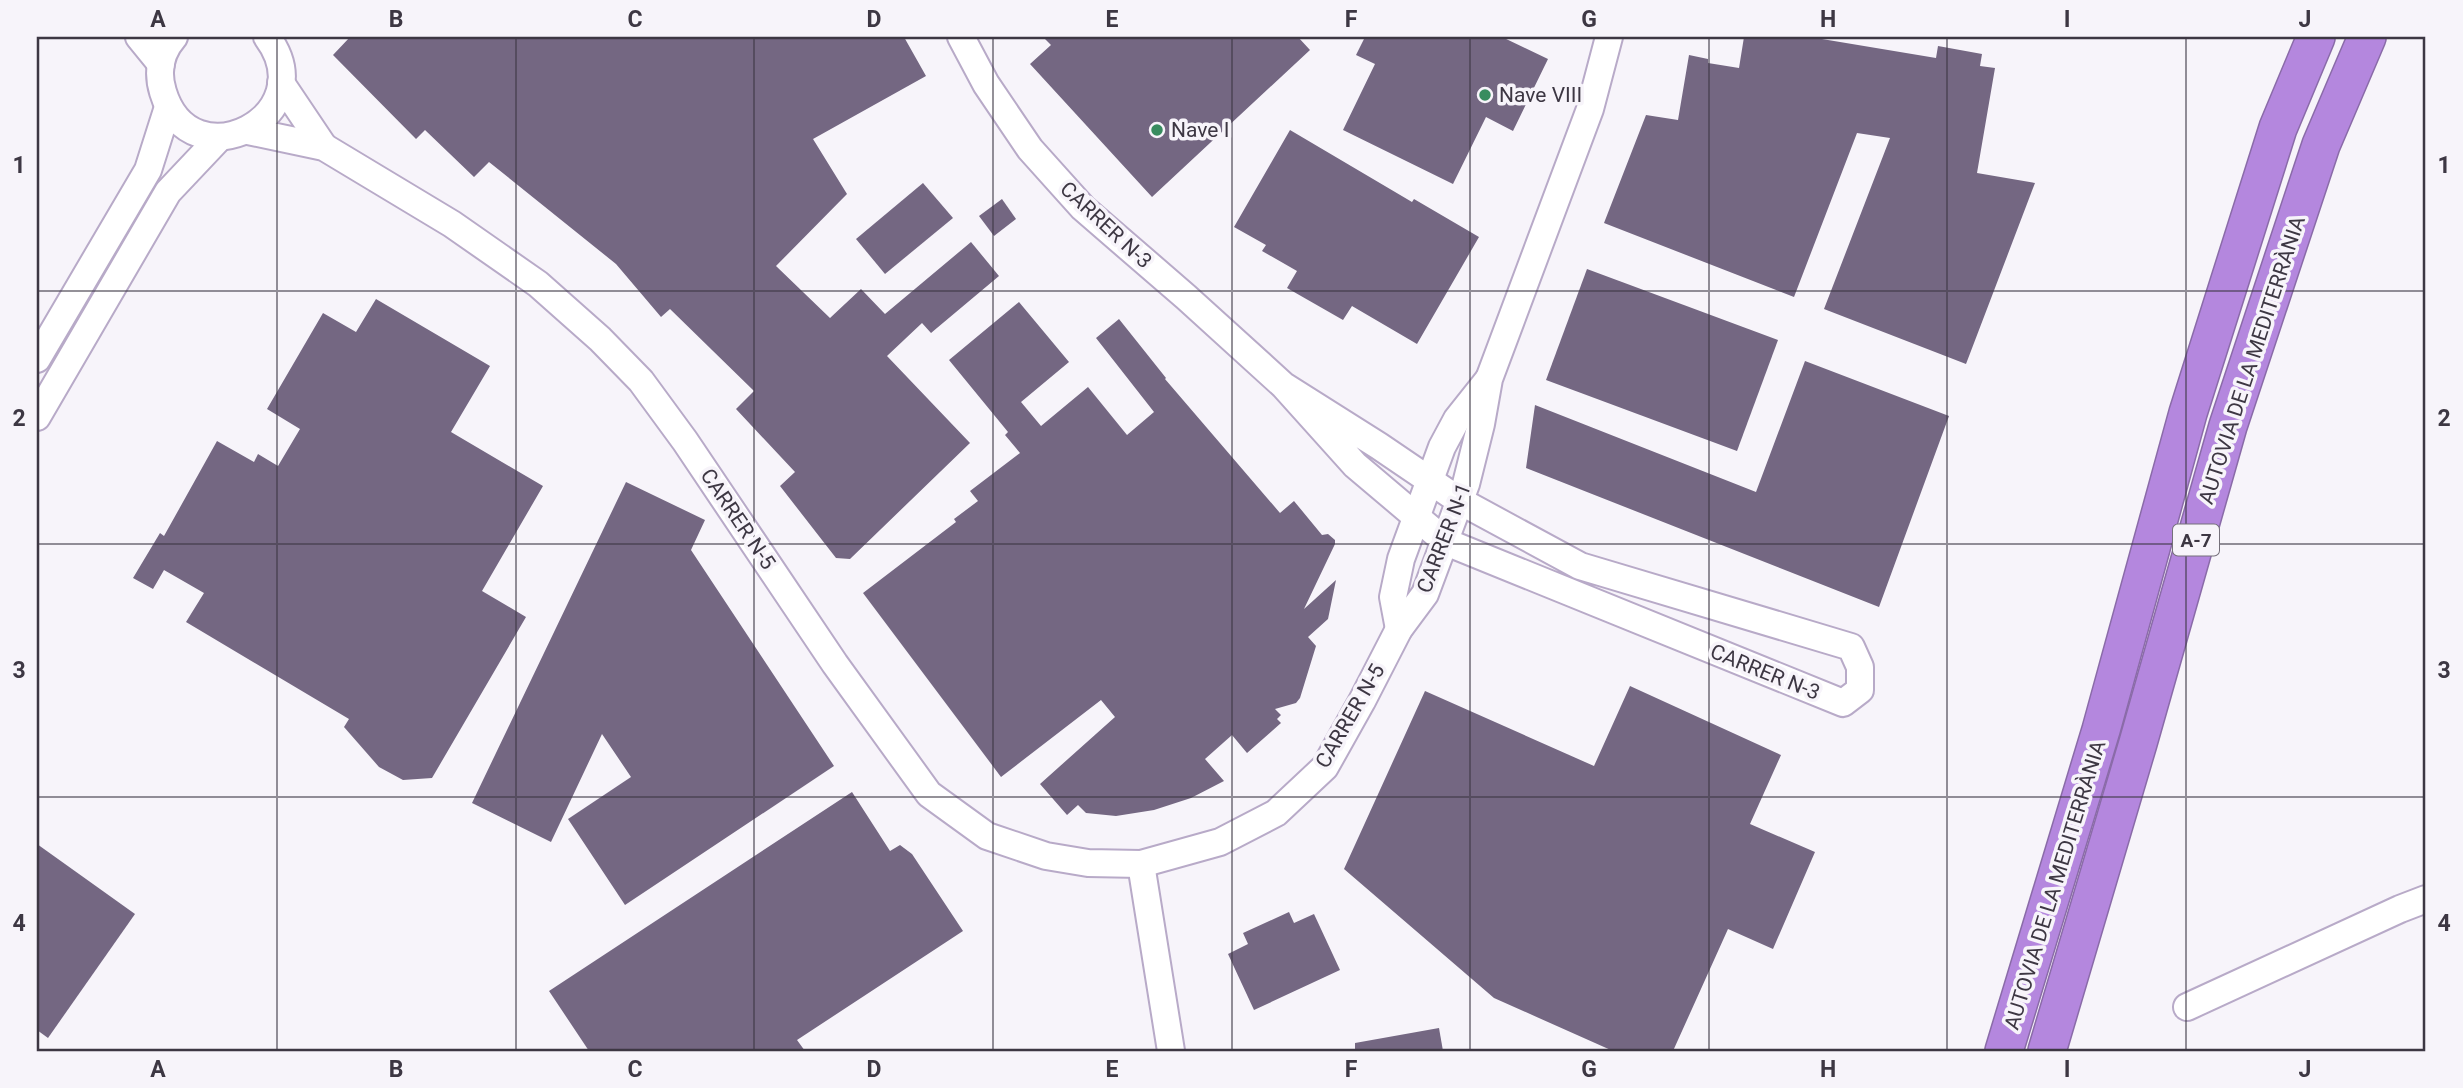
<svg xmlns="http://www.w3.org/2000/svg" width="2463" height="1088" viewBox="0 0 2463 1088" font-family="Roboto,sans-serif">
	<style>
		.building { fill: #746782 }
		.lines { fill: none; stroke-linecap: round; stroke-linejoin: round }
		.minor-casing { stroke: #b8aac8; stroke-width: 30 }
		.highway-casing { stroke: #8a6ba8; stroke-width: 40 }
		.minor { stroke: #fff; stroke-width: 26 }
		.highway { stroke: #b487de; stroke-width: 37 }
		.grid { fill: none; stroke: #3d3743; stroke-width: 2; stroke-opacity: 0.55 }
		.poi-dot { fill: #388c5f; stroke: #f7f4fa; stroke-width: 2.5 }
		.labels { text-anchor: middle; dominant-baseline: central; stroke-width: 7; stroke-linejoin: round; paint-order: stroke }
		.shield { fill: #f7f4fa; stroke: #75707a; stroke-width: 2 }
		.shield-label { font-size: 19px; font-weight: bold; fill: #3d3743 }
		.poi-label { font-size: 21px; fill: #3d3743; stroke: #f7f4fa; text-anchor: start }
		.street-label { font-size: 21px; fill: #3d3743; stroke: #f7f4fa }
		.neatline { fill: none; stroke: #3d3743; stroke-width: 2.5 }
		.grid-label { font-size: 23px; text-anchor: middle; font-weight: bold; fill: #3d3743 }
	</style>
	<rect width="100%" height="100%" fill="#f7f4fa"/>
	<g class="building">
		<path d="M 350,37 L 904,37 L 926,76 L 813,139 L 847,194 L 776,266 L 830,318 L 861,289 L 885,314 L 971,242 L 999,276 L 931,333 L 922,323 L 887,356 L 970,443 L 850,559 L 836,558 L 780,486 L 795,472 L 736,409 L 754,391 L 670,309 L 661,317 L 616,264 L 489,162 L 474,177 L 425,130 L 416,139 L 333,55 Z"/>
		<path d="M 1043,37 L 1298,37 L 1310,50 L 1152,197 L 1030,64 L 1051,45 Z"/>
		<path d="M 1365,37 L 1502,37 L 1548,59 L 1513,131 L 1486,117 L 1453,184 L 1343,130 L 1375,64 L 1356,55 Z"/>
		<path d="M 1744,37 L 1810,37 L 1936,58 L 1938,46 L 1982,54 L 1980,66 L 1995,68 L 1977,173 L 2035,183 L 1966,364 L 1824,309 L 1890,138 L 1857,133 L 1794,297 L 1604,223 L 1646,115 L 1678,120 L 1689,55 L 1708,59 L 1708,63 L 1739,68 Z"/>
		<path d="M 1290,130 L 1412,202 L 1414,199 L 1479,237 L 1417,344 L 1352,306 L 1343,320 L 1287,288 L 1297,271 L 1262,251 L 1266,245 L 1234,227 Z"/>
		<path d="M 923,183 L 953,218 L 885,274 L 856,239 Z"/>
		<path d="M 1002,199 L 1016,219 L 994,236 L 979,216 Z"/>
		<path d="M 1587,269 L 1778,340 L 1737,451 L 1546,380 Z"/>
		<path d="M 376,299 L 490,366 L 451,432 L 543,486 L 482,591 L 526,617 L 432,778 L 403,780 L 379,767 L 344,727 L 349,719 L 186,622 L 204,593 L 164,570 L 153,589 L 133,578 L 160,533 L 164,536 L 217,441 L 254,462 L 258,454 L 278,466 L 300,429 L 267,409 L 323,313 L 356,332 Z"/>
		<path d="M 1019,302 L 1069,362 L 1021,402 L 1041,426 L 1088,387 L 1127,435 L 1154,412 L 1096,338 L 1119,319 L 1166,378 L 1165,379 L 1280,513 L 1294,501 L 1322,535 L 1328,534 L 1335,540 L 1335,544 L 1304,609 L 1336,580 L 1328,619 L 1308,637 L 1316,646 L 1300,698 L 1296,703 L 1275,709 L 1281,715 L 1277,719 L 1281,723 L 1247,753 L 1232,735 L 1205,759 L 1224,781 L 1191,798 L 1154,810 L 1116,816 L 1086,813 L 1078,805 L 1067,815 L 1040,784 L 1115,717 L 1101,700 L 1001,777 L 863,593 L 956,522 L 954,519 L 978,501 L 970,491 L 1020,453 L 1005,435 L 1008,432 L 949,360 Z"/>
		<path d="M 1805,361 L 1949,416 L 1879,607 L 1526,468 L 1535,405 L 1756,492 Z"/>
		<path d="M 626,482 L 705,520 L 691,550 L 834,766 L 625,905 L 568,819 L 631,777 L 602,734 L 551,842 L 472,803 Z"/>
		<path d="M 1630,686 L 1781,755 L 1750,824 L 1815,852 L 1773,949 L 1728,929 L 1673,1051 L 1613,1051 L 1494,998 L 1344,869 L 1425,691 L 1594,766 Z"/>
		<path d="M 852,792 L 890,851 L 900,845 L 912,854 L 963,931 L 797,1040 L 805,1051 L 589,1051 L 549,991 Z"/>
		<path d="M 37,844 L 135,914 L 48,1038 L 37,1030 Z"/>
		<path d="M 1289,912 L 1294,923 L 1314,914 L 1340,970 L 1254,1010 L 1228,954 L 1248,944 L 1243,933 Z"/>
		<path d="M 1439,1028 L 1443,1051 L 1355,1051 L 1355,1043 Z"/>
	</g>
	<g class="lines">
		<g class="minor-casing">
			<g id="minor">
				<path d="M 139,37 L 161,64"/>
				<path d="M 174,37 C 160,53 157,73 163,92 C 191,185 326,116 267,37"/>
				<path d="M 961,37 L 986,84 L 1030,149 L 1083,208 L 1186,297 L 1284,386 L 1355,465 L 1446,542 L 1843,703 L 1860,690 L 1860,667 L 1851,647 L 1580,566 L 1460,501 L 1379,446 L 1284,386"/>
				<path d="M 281,83 L 324,147"/>
				<path d="M 248,131 L 324,147 L 452,224 L 538,284 L 600,339 L 641,381 L 685,441 L 835,664 L 929,794 L 987,836 L 1046,856 L 1088,863 L 1141,864 L 1220,842 L 1276,813 L 1325,767 L 1362,701 L 1399,629 L 1425,594 L 1466,484 L 1481,424 L 1489,379 L 1590,109 L 1609,37"/>
				<path d="M 37,359 L 148,170 L 168,107"/>
				<path d="M 37,417 L 168,192 L 220,137"/>
				<path d="M 1399,629 L 1393,597 L 1401,559 L 1442,447 L 1457,419 L 1488,380"/>
				<path d="M 1141,864 L 1171,1051"/>
				<path d="M 2187,1007 L 2400,909 L 2426,899"/>
			</g>
		</g>
		<g class="highway-casing">
			<g id="highway">
				<path d="M 2004,1051 L 2101,730 L 2188,413 L 2278,128 L 2316,37"/>
				<path d="M 2047,1051 L 2138,743 L 2228,426 L 2321,145 L 2367,37"/>
			</g>
		</g>
		<use href="#minor" class="minor"/>
		<use href="#highway" class="highway"/>
	</g>
	<path class="grid" d="M 277,37 L 277,1051M 516,37 L 516,1051M 754,37 L 754,1051M 993,37 L 993,1051M 1232,37 L 1232,1051M 1470,37 L 1470,1051M 1709,37 L 1709,1051M 1947,37 L 1947,1051M 2186,37 L 2186,1051M 37,291 L 2426,291M 37,544 L 2426,544M 37,797 L 2426,797"/>
	<g class="poi-dot">
		<circle cx="1485" cy="95" r="7"/>
		<circle cx="1157" cy="130" r="7"/>
	</g>
	<g class="labels">
		<rect class="shield" x="2173" y="524.5" width="46" height="31" rx="5"/>
		<g class="shield-label">
			<text x="2196" y="540">A-7</text>
		</g>
		<g class="poi-label">
			<text x="1499" y="95">Nave VIII</text>
			<text x="1171" y="130">Nave I</text>
		</g>
		<g class="street-label">
			<text transform="translate(1106 225) rotate(43)">CARRER N-3</text>
			<text transform="translate(2252 360) rotate(-72)">AUTOVIA DE LA MEDITERRÀNIA</text>
			<text transform="translate(738 519) rotate(56)">CARRER N-5</text>
			<text transform="translate(1444 538) rotate(-69)">CARRER N-1</text>
			<text transform="translate(1765 672) rotate(22)">CARRER N-3</text>
			<text transform="translate(1350 716) rotate(-60)">CARRER N-5</text>
			<text transform="translate(2055 885) rotate(-73)">AUTOVIA DE LA MEDITERRÀNIA</text>
		</g>
	</g>
	<rect width="2463" height="1088" fill="none" stroke="#f7f4fa" stroke-width="77"/>
	<rect x="38" y="38" width="2386" height="1012" class="neatline"/>
	<g class="grid-label">
		<text x="158" y="27">A</text>
		<text x="396" y="27">B</text>
		<text x="635" y="27">C</text>
		<text x="874" y="27">D</text>
		<text x="1112" y="27">E</text>
		<text x="1351" y="27">F</text>
		<text x="1589" y="27">G</text>
		<text x="1828" y="27">H</text>
		<text x="2067" y="27">I</text>
		<text x="2305" y="27">J</text>
		<text x="19" y="173">1</text>
		<text x="2444" y="173">1</text>
		<text x="19" y="426">2</text>
		<text x="2444" y="426">2</text>
		<text x="19" y="678">3</text>
		<text x="2444" y="678">3</text>
		<text x="19" y="931">4</text>
		<text x="2444" y="931">4</text>
		<text x="158" y="1077">A</text>
		<text x="396" y="1077">B</text>
		<text x="635" y="1077">C</text>
		<text x="874" y="1077">D</text>
		<text x="1112" y="1077">E</text>
		<text x="1351" y="1077">F</text>
		<text x="1589" y="1077">G</text>
		<text x="1828" y="1077">H</text>
		<text x="2067" y="1077">I</text>
		<text x="2305" y="1077">J</text>
	</g>
</svg>
